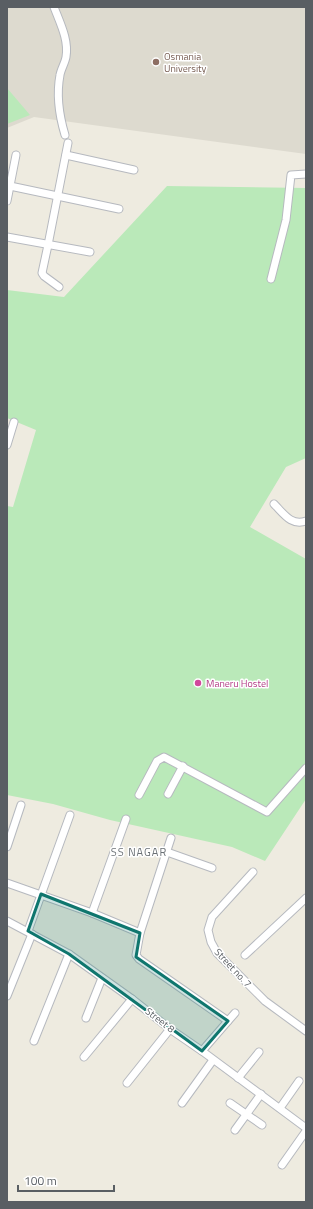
<svg xmlns="http://www.w3.org/2000/svg" width="313" height="1209" viewBox="0 0 313 1209" font-family="'Titillium Web',sans-serif">
	<style>
		.education { fill: #dddacf }
		.green { fill: #bae9b9 }
		.lines { fill: none; stroke-linecap: round; stroke-linejoin: round }
		.minor-casing { stroke: #b6b9bf; stroke-width: 9 }
		.minor { stroke: #fff; stroke-width: 7 }
		.marked { fill: #0f766e; fill-opacity: 0.2; stroke: #0f766e; stroke-width: 3; stroke-linejoin: round }
		.education-dot { fill: #8d6e63; stroke: #fff; stroke-width: 1.5 }
		.hotel-dot { fill: #d1479c; stroke: #fff; stroke-width: 1.5 }
		.labels { text-anchor: middle; dominant-baseline: central; stroke-width: 3; stroke-linejoin: round; paint-order: stroke }
		.education-label { font-size: 10px; fill: #785e54; stroke: #fff; text-anchor: start }
		.hotel-label { font-size: 10px; fill: #b23c85; stroke: #fff; text-anchor: start }
		.street-label { font-size: 10px; fill: #595e63; stroke: #fff }
		.neighbourhood-label { font-size: 11px; letter-spacing: 1px; fill: #6a7075; stroke: #fff }
	</style>
	<rect width="100%" height="100%" fill="#eeebe0"/>
	<path class="education" d="M 7,7 L 306,7 L 306,154 L 34,117 L 7,128 Z"/>
	<g class="green">
		<path d="M 7,88 L 30,115 L 7,124 Z"/>
		<path d="M 167,186 L 306,188 L 306,458 L 286,467 L 250,527 L 306,559 L 306,799 L 265,861 L 232,847 L 110,820 L 53,804 L 7,795 L 7,506 L 13,507 L 36,430 L 7,418 L 7,290 L 64,297 Z"/>
	</g>
	<g class="lines">
		<g class="minor-casing">
			<g id="minor">
				<path d="M 54,7 C 60,23 69,40 66,57 C 65,63 61,69 60,75 C 56,96 59,115 65,135"/>
				<path d="M 66,155 L 134,170"/>
				<path d="M 10,186 L 119,209"/>
				<path d="M 7,201 L 16,155"/>
				<path d="M 7,237 L 90,252"/>
				<path d="M 271,279 L 286,220 L 291,175 L 306,174"/>
				<path d="M 59,287 L 44,276 L 42,273 L 48,245 L 68,143"/>
				<path d="M 7,445 L 14,422"/>
				<path d="M 274,504 C 284,514 291,526 306,521"/>
				<path d="M 168,794 L 183,766"/>
				<path d="M 139,795 L 157,761 L 164,757 L 267,812 L 306,768"/>
				<path d="M 171,838 L 140,933 L 136,955 L 139,959 L 228,1021 L 202,1051"/>
				<path d="M 7,847 L 21,805"/>
				<path d="M 167,852 L 212,868"/>
				<path d="M 253,872 L 212,917 L 208,930 L 211,942 L 217,953 L 265,1001 L 306,1031"/>
				<path d="M 7,883 L 92,913 L 140,933"/>
				<path d="M 92,913 L 126,819"/>
				<path d="M 7,921 L 69,954 L 132,999 L 170,1029 L 202,1051 L 306,1128"/>
				<path d="M 28,931 L 70,815"/>
				<path d="M 245,955 L 306,898"/>
				<path d="M 7,996 L 32,934"/>
				<path d="M 86,1018 L 102,978"/>
				<path d="M 228,1021 L 235,1013"/>
				<path d="M 34,1041 L 69,954"/>
				<path d="M 84,1057 L 132,999"/>
				<path d="M 238,1078 L 259,1052"/>
				<path d="M 127,1083 L 170,1029"/>
				<path d="M 182,1103 L 213,1060"/>
				<path d="M 230,1103 L 262,1125"/>
				<path d="M 280,1108 L 299,1081"/>
				<path d="M 235,1130 L 261,1094"/>
				<path d="M 282,1165 L 306,1131"/>
			</g>
		</g>
		<use href="#minor" class="minor"/>
	</g>
	<path class="marked" d="M 41,894 L 140,933 L 136,957 L 228,1021 L 202,1051 L 69,954 L 28,931 Z"/>
	<circle class="education-dot" cx="156" cy="62" r="4"/>
	<circle class="hotel-dot" cx="198" cy="683" r="4"/>
	<g class="labels">
		<g class="education-label">
			<text x="164" y="56">Osmania<tspan x="164" dy="12">University</tspan></text>
		</g>
		<g class="hotel-label">
			<text x="206" y="683">Maneru Hostel</text>
		</g>
		<g class="street-label">
			<text transform="translate(233 968) rotate(47)">Street no. 7</text>
			<text transform="translate(160 1020) rotate(38)">Street 8</text>
		</g>
		<g class="neighbourhood-label">
			<text x="139" y="852">SS NAGAR</text>
		</g>
	</g>
	<rect width="313" height="1209" fill="none" stroke="#595e63" stroke-width="16"/>
	<path d="M18 1185v6h96v-6" fill="none" stroke="#595e63" stroke-width="2"/>
	<text x="24" y="1185" font-size="12" fill="#595e63" stroke="#ffffff" stroke-width="3" paint-order="stroke">100 m</text>
</svg>
